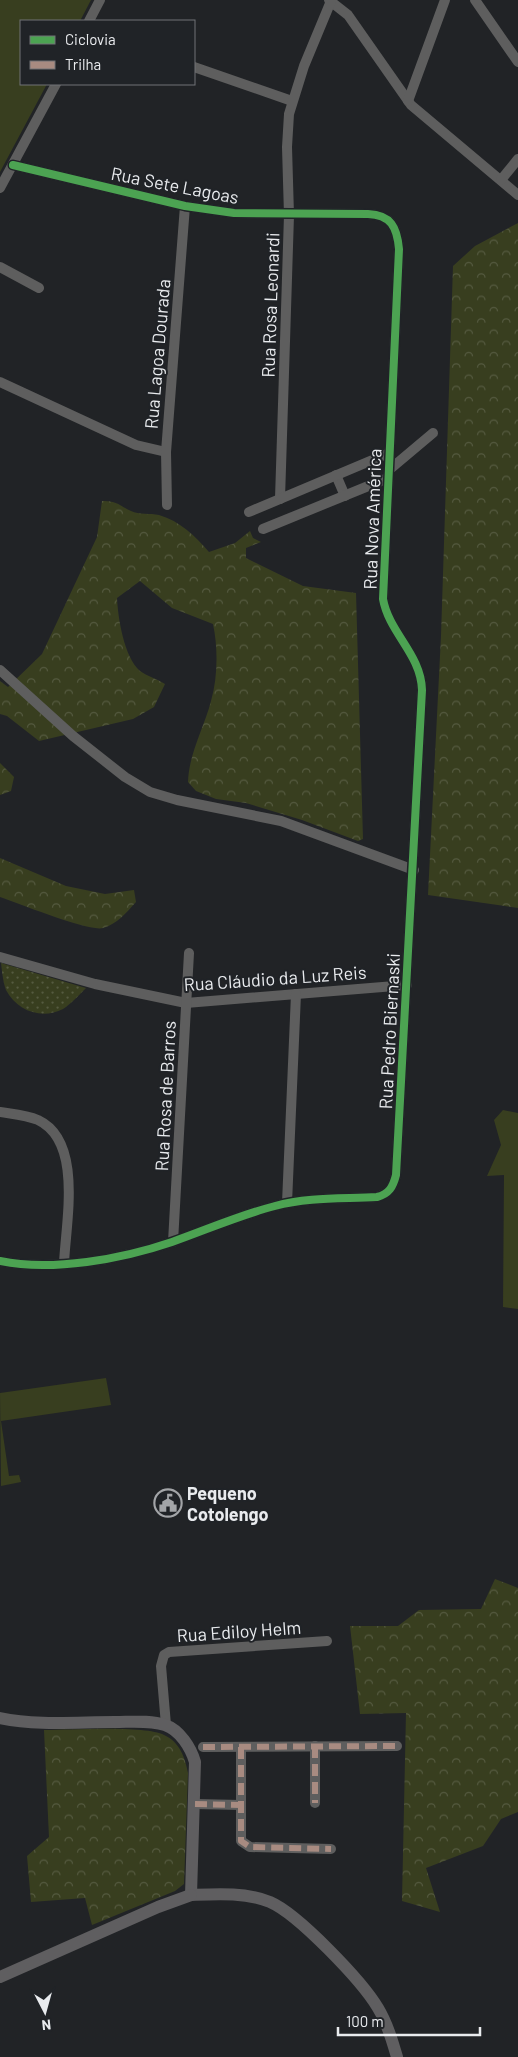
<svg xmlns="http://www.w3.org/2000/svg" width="518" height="2057" viewBox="0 0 518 2057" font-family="Barlow,sans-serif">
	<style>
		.green { fill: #383e1f }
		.forest { fill: url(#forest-crowns) }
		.park { fill: url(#park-dots) }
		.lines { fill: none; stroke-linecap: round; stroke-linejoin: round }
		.minor { stroke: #5e5e5e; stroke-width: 10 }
		.major { stroke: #5f5e60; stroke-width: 12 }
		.quiet { stroke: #a88b81; stroke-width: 6; stroke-dasharray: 12 6; stroke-linecap: butt }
		.cycleway-casing { stroke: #202327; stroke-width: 11 }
		.cycleway { stroke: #4ca352; stroke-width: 8 }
		.labels { text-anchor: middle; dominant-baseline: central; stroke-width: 4; stroke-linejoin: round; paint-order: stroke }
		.street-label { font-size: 18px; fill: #e9ebee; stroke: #202327 }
		.poi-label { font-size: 18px; font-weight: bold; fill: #e9ebee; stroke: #202327; text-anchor: start }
	</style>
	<defs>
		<pattern id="forest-crowns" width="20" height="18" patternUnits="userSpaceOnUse" patternTransform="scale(1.25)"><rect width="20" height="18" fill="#383e1f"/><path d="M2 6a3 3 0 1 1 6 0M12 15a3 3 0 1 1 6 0" fill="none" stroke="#555a40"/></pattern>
		<pattern id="park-dots" width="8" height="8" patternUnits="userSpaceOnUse" patternTransform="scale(1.25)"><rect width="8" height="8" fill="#383e1f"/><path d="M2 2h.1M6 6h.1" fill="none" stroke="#555a40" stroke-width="1.8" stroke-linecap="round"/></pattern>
	</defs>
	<rect width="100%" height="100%" fill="#212326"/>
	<g class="green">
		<path d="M 0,0 L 91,0 L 80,21 L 21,21 L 21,84 L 47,84 L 0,172 Z"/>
		<path d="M 503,1110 L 518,1113 L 518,1309 L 503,1307 L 504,1175 L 487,1176 L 501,1145 L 494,1120 Z"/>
		<path d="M 106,1378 L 111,1405 L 1,1421 L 9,1476 L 19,1475 L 21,1482 L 1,1486 L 0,1393 Z"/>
	</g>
	<g class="forest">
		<path d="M 518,223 L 518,908 L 428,895 L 441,636 L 453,266 L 475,246 Z"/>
		<path d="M 102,501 C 118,501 118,505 131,511 C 139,515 150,513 159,515 C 180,521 195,536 209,552 L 235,543 L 250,531 L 253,538 L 261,542 L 246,548 L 246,558 L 303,586 L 356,593 L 363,839 L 358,841 L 302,820 L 246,803 L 216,799 L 196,791 L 188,782 C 189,753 204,728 211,701 C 218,677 218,647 213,624 L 172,608 L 140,581 L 117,598 C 118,618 124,657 140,671 C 147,676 157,679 165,684 L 154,707 L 133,719 L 39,741 L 7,716 L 0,714 L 0,681 L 8,687 L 42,654 L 97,537 Z"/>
		<path d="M 0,763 L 14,777 L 11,791 L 0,795 Z"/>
		<path d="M 0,858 L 66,886 L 105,894 L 134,890 L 136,902 C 126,913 117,924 103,928 C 89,932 18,903 0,897 Z"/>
		<path d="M 495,1579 L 518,1588 L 518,1812 L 501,1819 L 483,1846 L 426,1868 L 440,1912 L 402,1901 L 406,1713 L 360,1714 L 350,1626 L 398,1626 L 419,1610 L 481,1609 Z"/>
		<path d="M 44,1730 C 70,1730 145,1725 164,1735 C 180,1742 185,1758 188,1773 L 184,1884 L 175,1891 L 92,1925 L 85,1898 L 31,1902 L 27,1856 L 49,1837 Z"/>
	</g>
	<path class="park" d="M 1,963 L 86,988 C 79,995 71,1004 63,1009 C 42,1020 17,1011 6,990 C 3,982 2,971 1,963 Z"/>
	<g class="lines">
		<g class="minor">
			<path d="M 329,0 L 348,15 L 411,105 L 518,195"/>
			<path d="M 475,0 L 518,62"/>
			<path d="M 89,21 L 100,0"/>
			<path d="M 194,67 L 292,101"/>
			<path d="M 408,101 L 445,0"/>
			<path d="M 501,180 L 518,159"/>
			<path d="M 0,188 L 56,84"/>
			<path d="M 0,267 L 39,288"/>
			<path d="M 0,382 L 136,445 L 166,452"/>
			<path d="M 389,470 L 433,433"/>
			<path d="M 336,475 L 345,496"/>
			<path d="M 280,499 L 289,215 L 287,147 L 289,114 L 304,66 L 331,1"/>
			<path d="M 167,505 L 166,452 L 185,206"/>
			<path d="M 249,512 L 389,453"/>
			<path d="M 263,529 L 388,478"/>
			<path d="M 0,670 L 73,736 L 125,777 L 150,792 L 177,800 L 281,821 L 414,870"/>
			<path d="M 0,957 L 95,984 L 186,1003 L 407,985"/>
			<path d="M 0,1112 C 12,1114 26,1115 38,1120 C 83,1141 66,1221 64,1263"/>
			<path d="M 287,1203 L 296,994"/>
			<path d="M 173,1242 L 189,953"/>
			<path d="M 0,1261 C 52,1272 122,1259 172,1242 C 206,1230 240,1215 275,1206 C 308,1197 343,1199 377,1197 C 389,1194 393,1187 396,1175 L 422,690 C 421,654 389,633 383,599 L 399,249 C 397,227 391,215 368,214 L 234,213 L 185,206 L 13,165"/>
			<path d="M 166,1725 L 161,1666 L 164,1655 L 169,1652 L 327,1641"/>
			<path d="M 315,1746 L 315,1803"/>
			<path d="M 203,1747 L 397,1746"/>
			<path d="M 241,1747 L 241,1841 L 250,1847 L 331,1849"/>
			<path d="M 195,1804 L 241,1805"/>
		</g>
		<g class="major">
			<path d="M 0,1718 C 37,1726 77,1722 115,1722 C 131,1722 150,1720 165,1725 C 180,1730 191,1748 195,1762 L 191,1895 C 216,1894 245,1892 270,1902 C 298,1914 362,1981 378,2008 C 387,2023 392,2040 397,2057"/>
			<path d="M 0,1977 L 158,1907 L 191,1895"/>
		</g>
		<g class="quiet">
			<path d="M 315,1746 L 315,1803"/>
			<path d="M 203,1747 L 397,1746"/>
			<path d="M 241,1747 L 241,1841 L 250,1847 L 331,1849"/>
			<path d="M 195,1804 L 241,1805"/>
		</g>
		<g class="cycleway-casing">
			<path id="cycleway" d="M 0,1261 C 52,1272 122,1259 172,1242 C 206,1230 240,1215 275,1206 C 308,1197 343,1199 377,1197 C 389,1194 393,1187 396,1175 L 422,690 C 421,654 389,633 383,599 L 399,249 C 397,227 391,215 368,214 L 234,213 L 185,206 L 13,165"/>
		</g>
		<use href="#cycleway" class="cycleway"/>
	</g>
	<defs>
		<g id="civic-ring" transform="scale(1.4375)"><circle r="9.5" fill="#202327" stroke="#a3a5a8" stroke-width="1.5"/><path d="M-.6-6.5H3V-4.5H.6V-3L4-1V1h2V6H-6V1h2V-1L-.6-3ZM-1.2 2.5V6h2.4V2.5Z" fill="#a3a5a8"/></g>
	</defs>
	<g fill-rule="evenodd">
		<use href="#civic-ring" x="168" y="1503"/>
	</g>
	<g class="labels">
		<g class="street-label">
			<text transform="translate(175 185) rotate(11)">Rua Sete Lagoas</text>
			<text transform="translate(270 305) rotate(-88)">Rua Rosa Leonardi</text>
			<text transform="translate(157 354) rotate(-85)">Rua Lagoa Dourada</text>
			<text transform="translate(372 519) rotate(-88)">Rua Nova América</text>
			<text transform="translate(275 978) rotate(-4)">Rua Cláudio da Luz Reis</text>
			<text transform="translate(389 1031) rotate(-87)">Rua Pedro Biernaski</text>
			<text transform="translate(165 1096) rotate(-87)">Rua Rosa de Barros</text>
			<text transform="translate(239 1631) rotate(-4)">Rua Ediloy Helm</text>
		</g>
		<g class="poi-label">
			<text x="187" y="1493">Pequeno<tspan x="187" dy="21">Cotolengo</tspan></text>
		</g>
	</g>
	<rect x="20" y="20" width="175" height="65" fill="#202327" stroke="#707377"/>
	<rect x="30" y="36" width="25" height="8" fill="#4ca352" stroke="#707377"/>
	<text x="65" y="45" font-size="15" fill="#e9ebee">Ciclovia</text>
	<rect x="30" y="61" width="25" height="8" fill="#a88b81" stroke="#707377"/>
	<text x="65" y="70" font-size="15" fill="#e9ebee">Trilha</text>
	<g transform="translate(45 2012) rotate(174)" stroke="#202327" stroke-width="4" paint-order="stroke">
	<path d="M0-4L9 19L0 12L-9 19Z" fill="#e9ebee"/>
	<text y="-8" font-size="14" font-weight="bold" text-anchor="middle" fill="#e9ebee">N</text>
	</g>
	<path d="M338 2027v8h142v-8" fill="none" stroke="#e9ebee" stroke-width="2.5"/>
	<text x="346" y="2027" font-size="15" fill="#e9ebee" stroke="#202327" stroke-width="4" paint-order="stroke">100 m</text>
</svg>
